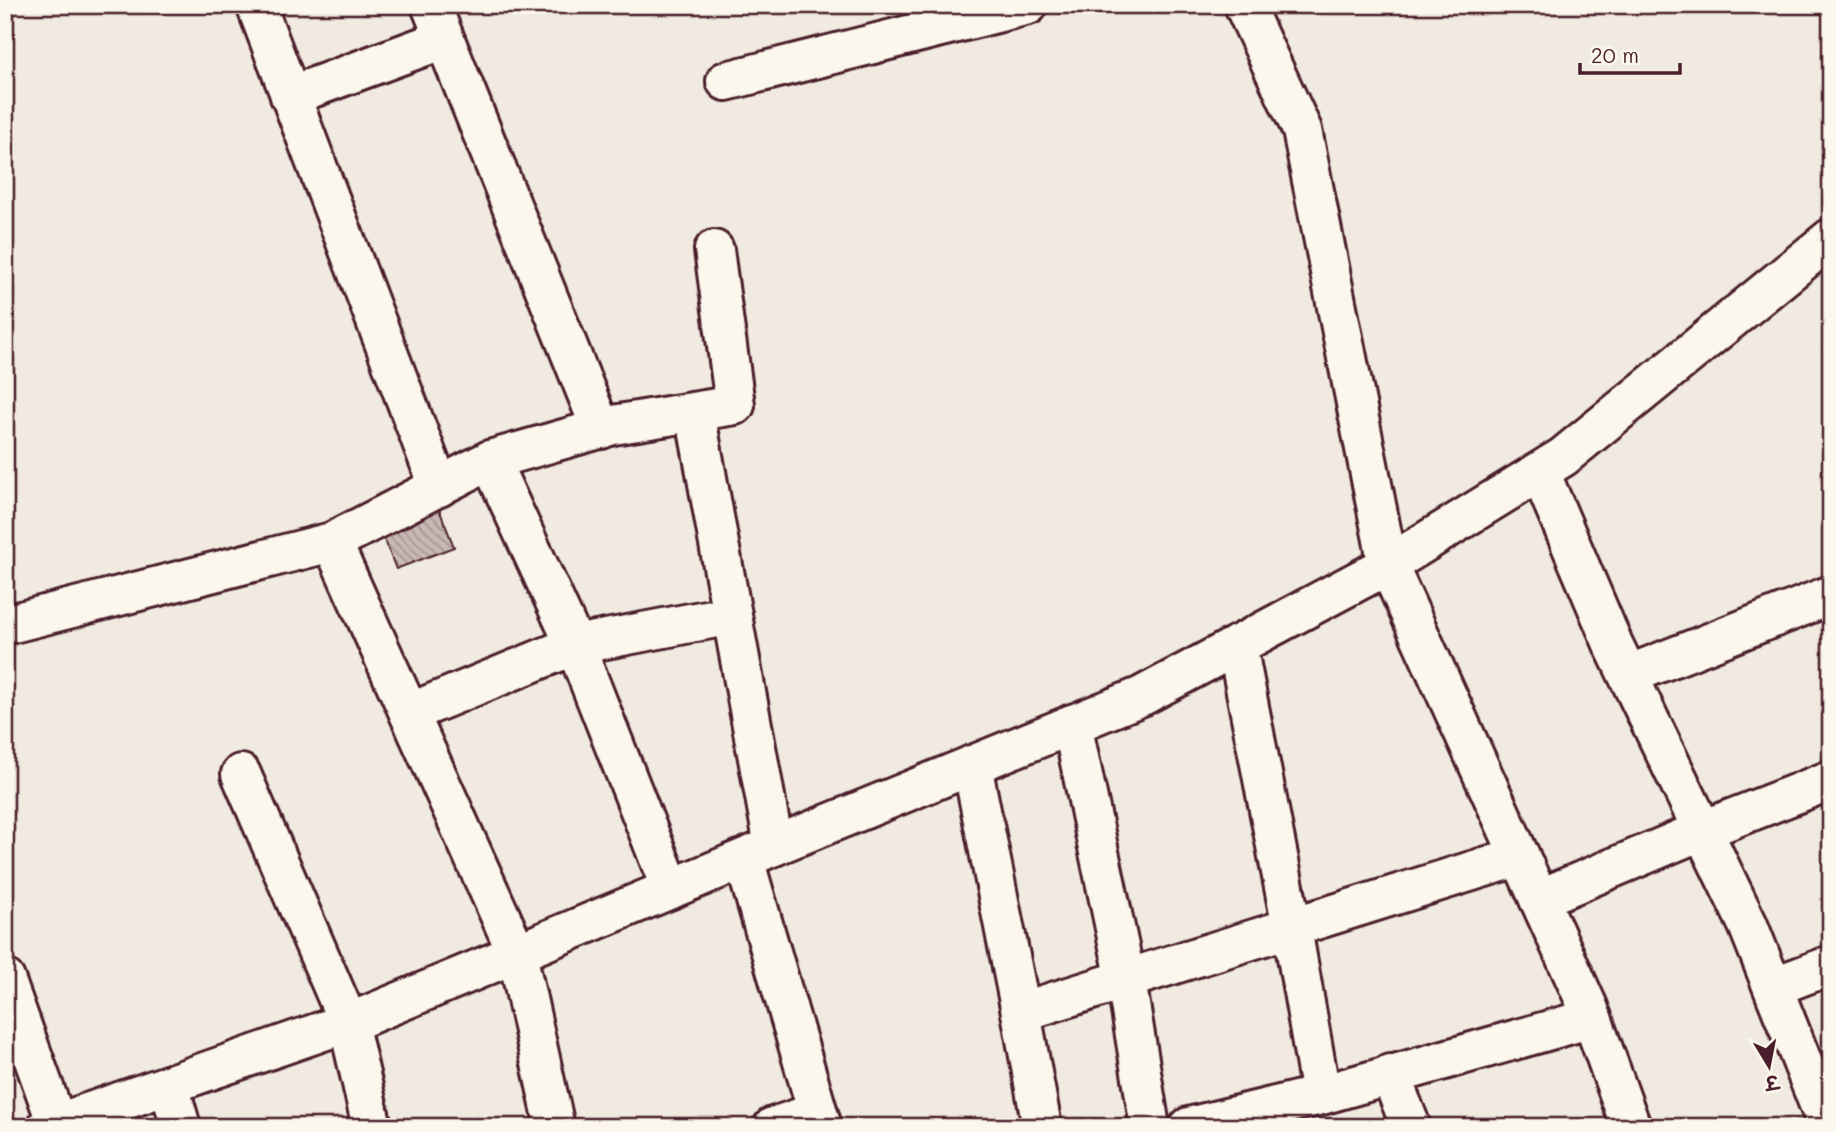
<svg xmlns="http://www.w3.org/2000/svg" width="1836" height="1132" viewBox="0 0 1836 1132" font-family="Mali,'Playpen Sans Deva',sans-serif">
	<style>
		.building { fill: url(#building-back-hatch); stroke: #4a1f2b; stroke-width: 2 }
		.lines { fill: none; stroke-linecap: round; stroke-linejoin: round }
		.minor-casing { stroke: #4a1f2b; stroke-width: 44 }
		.major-casing { stroke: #4a1f2b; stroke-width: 44 }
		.minor { stroke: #fbf7ec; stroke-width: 38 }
		.major { stroke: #fbf7ec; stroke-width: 38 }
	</style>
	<defs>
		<pattern id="building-back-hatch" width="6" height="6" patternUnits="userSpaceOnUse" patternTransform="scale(1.75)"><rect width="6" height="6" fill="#c8b8b3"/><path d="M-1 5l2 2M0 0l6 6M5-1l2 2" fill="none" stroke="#a49592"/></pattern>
	</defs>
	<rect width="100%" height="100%" fill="#f0eae0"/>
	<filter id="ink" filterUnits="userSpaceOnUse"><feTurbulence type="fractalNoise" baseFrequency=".0143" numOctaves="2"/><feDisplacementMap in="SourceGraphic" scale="14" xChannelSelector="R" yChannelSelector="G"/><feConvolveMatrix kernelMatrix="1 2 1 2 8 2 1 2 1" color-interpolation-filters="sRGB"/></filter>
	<g filter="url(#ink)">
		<path class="building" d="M 439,509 L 454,547 L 396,569 L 381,531 Z"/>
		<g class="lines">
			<g class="minor-casing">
				<g id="minor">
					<path d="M 256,5 L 439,487"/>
					<path d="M 431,5 L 601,429"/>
					<path d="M 1244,5 L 1302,130 L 1388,565 L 1588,1007 L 1631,1127"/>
					<path d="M 726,81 L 1028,5"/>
					<path d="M 290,96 L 444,39"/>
					<path d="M 695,412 L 774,846"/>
					<path d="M 490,460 L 575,645 L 671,889"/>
					<path d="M 1540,472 L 1613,644 L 1748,925 L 1828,1127"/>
					<path d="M 332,542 L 517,953 L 555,1127"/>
					<path d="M 5,625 L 332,542 L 490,460 L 613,425 L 735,405 L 714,250"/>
					<path d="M 1237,645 L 1292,928 L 1321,1095"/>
					<path d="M 1628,675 L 1831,595"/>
					<path d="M 409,713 L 575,645 L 732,615"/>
					<path d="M 1072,724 L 1126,980 L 1150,1127"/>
					<path d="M 972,765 L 1021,1012 L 1042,1127"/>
					<path d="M 241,774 L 348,1022 L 372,1127"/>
					<path d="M 744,859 L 822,1127"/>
					<path d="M 1539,899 L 1703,830 L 1831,780"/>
					<path d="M 5,979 L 57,1124"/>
					<path d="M 1773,987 L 1831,965"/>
					<path d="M 1021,1012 L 1520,856"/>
					<path d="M 1390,1074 L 1411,1127"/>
					<path d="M 169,1085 L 181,1127"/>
					<path d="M 773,1127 L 817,1112"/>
					<path d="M 1189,1127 L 1321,1095 L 1592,1018"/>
				</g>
			</g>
			<g class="major-casing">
				<path id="major" d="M 47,1127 L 363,1017 L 774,846 L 1142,696 L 1388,565 L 1563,457 L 1831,238"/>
			</g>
			<use href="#minor" class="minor"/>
			<use href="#major" class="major"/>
		</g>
	</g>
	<rect width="1836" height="1132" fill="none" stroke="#fbf7ec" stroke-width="28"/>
	<rect x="14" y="14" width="1808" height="1104" fill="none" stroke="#4a1f2b" stroke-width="2.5" filter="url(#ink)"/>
	<g transform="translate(1769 1066) rotate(170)" stroke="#fbf7ec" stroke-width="5" paint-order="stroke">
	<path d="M0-5L12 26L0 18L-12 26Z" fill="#4a1f2b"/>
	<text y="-10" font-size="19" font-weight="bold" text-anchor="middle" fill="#4a1f2b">उ</text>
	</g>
	<path d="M1580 63v10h100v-10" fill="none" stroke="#4a1f2b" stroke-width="3.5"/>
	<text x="1591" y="63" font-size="21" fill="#4a1f2b" stroke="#fbf7ec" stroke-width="5" paint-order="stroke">20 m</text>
</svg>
